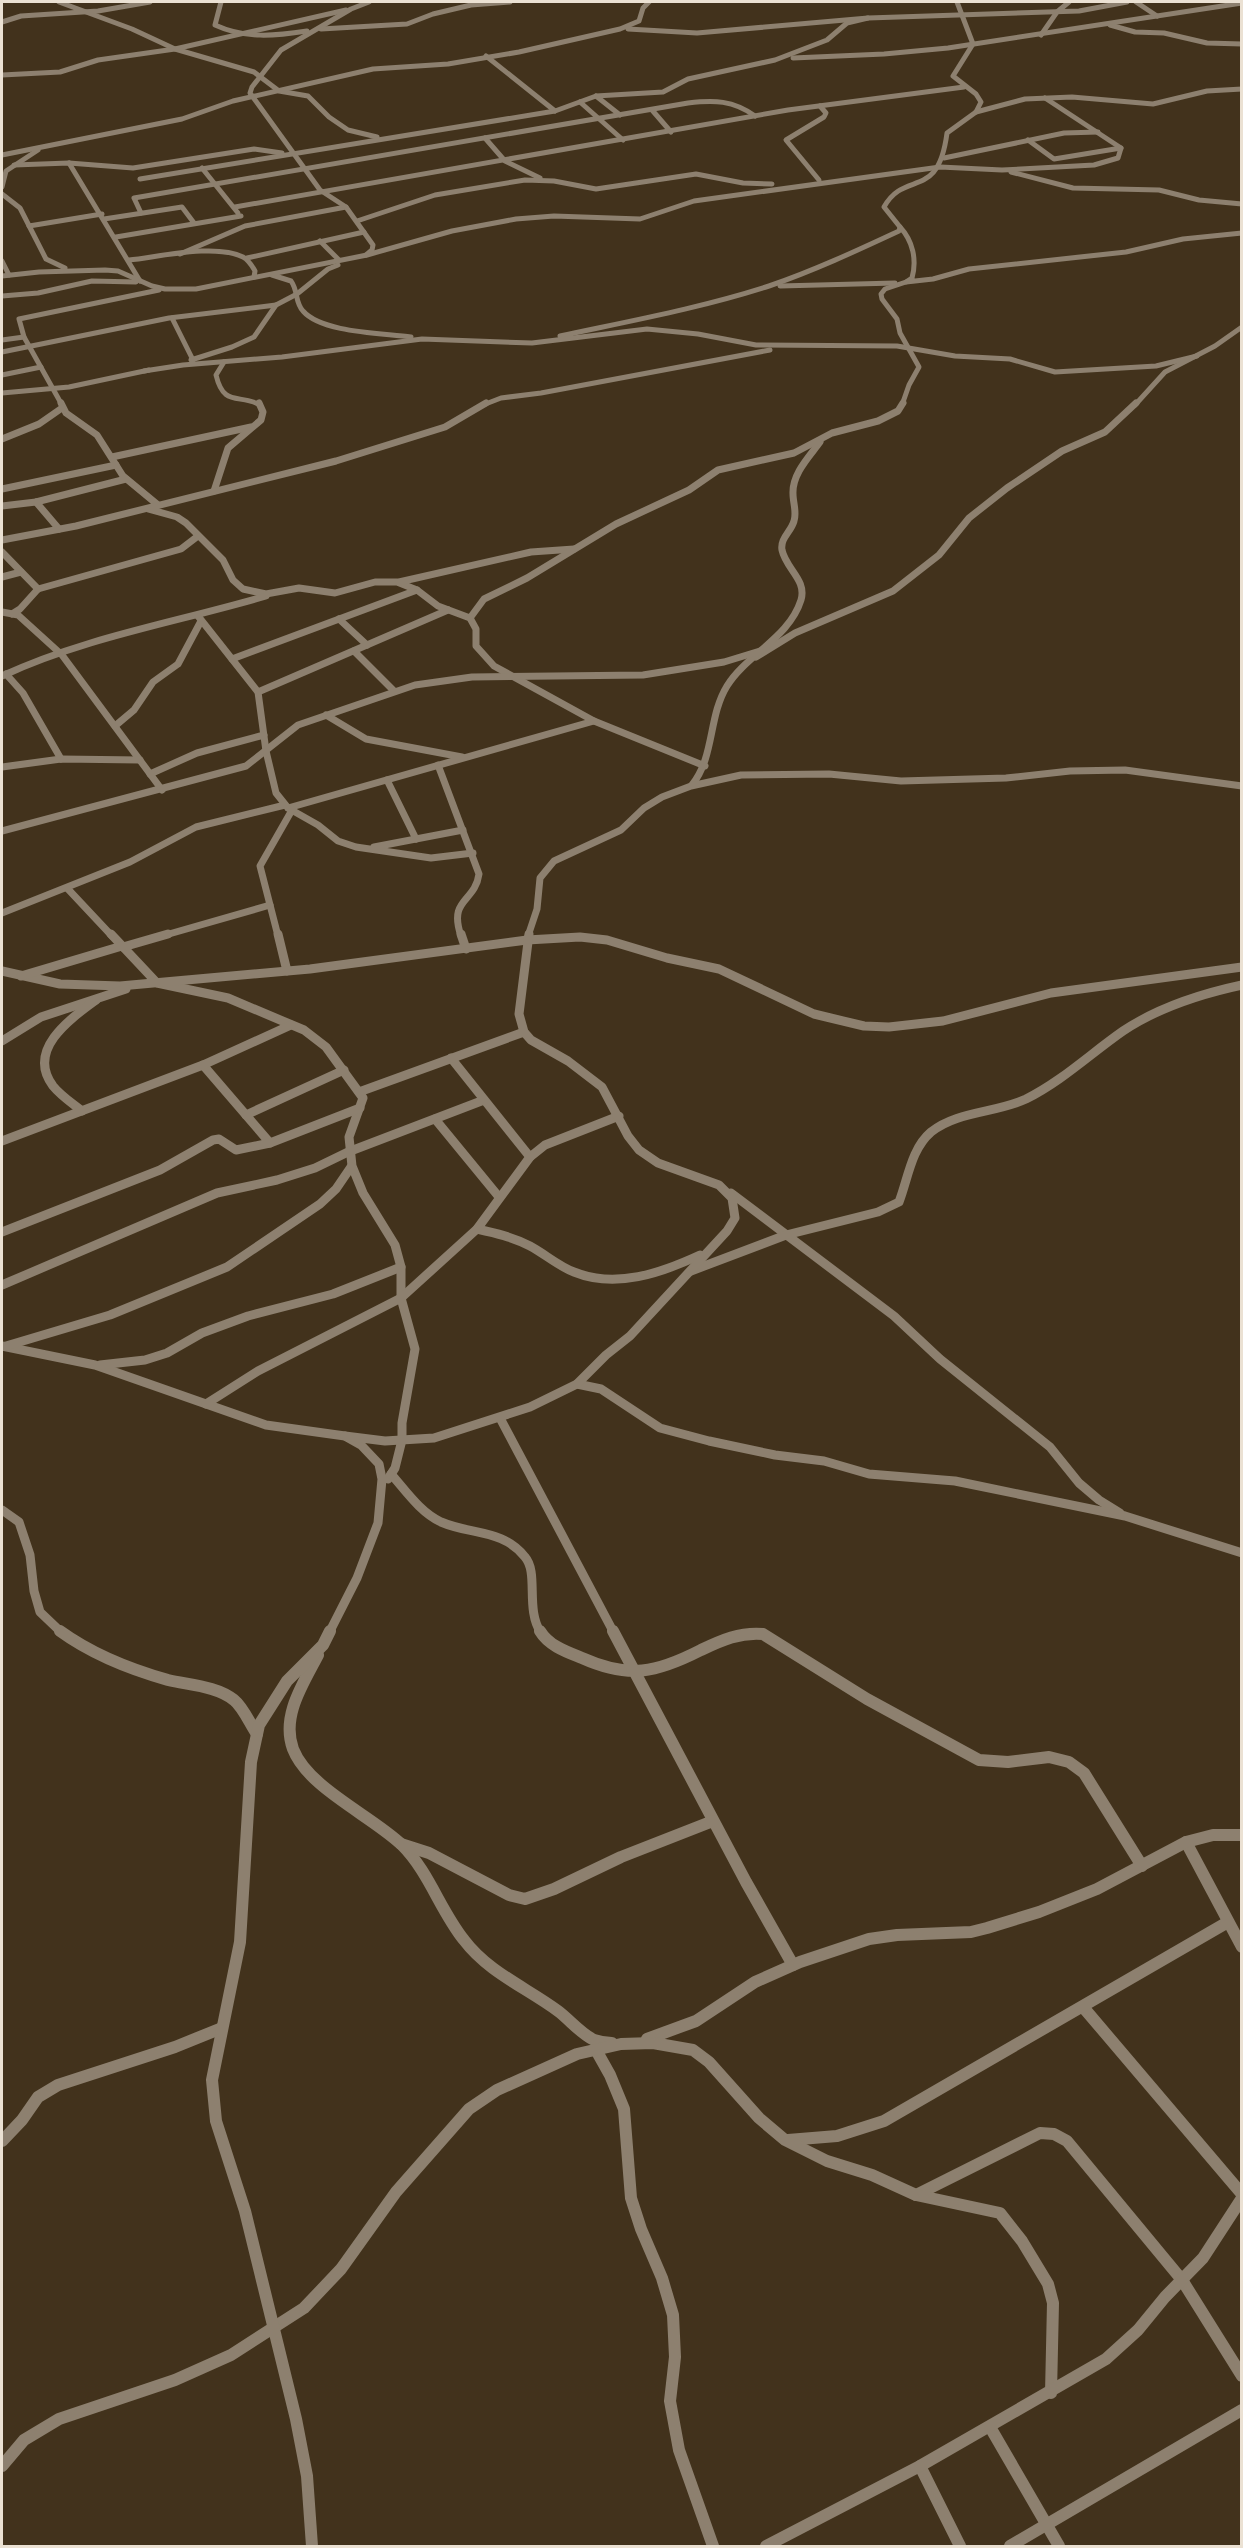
<svg xmlns="http://www.w3.org/2000/svg" width="1243" height="2548" viewBox="0 0 1243 2548" font-family="Inter,sans-serif">
	<style>
		.lines { fill: none; stroke-linecap: round; stroke-linejoin: round }
		.street-far3 { stroke: #8d806f; stroke-width: 5 }
		.street-far2 { stroke: #8d806f; stroke-width: 7 }
		.street-far1 { stroke: #8d806f; stroke-width: 9 }
		.street { stroke: #8d806f; stroke-width: 12 }
	</style>
	<rect width="100%" height="100%" fill="#42321c"/>
	<g class="lines">
		<g class="street-far3">
			<path d="M 59,2 L 132,29 L 175,49 L 254,72 L 279,91 L 308,96 L 329,117 L 348,130 L 377,137"/>
			<path d="M 221,2 L 215,25 C 245,39 275,36 307,31"/>
			<path d="M 1136,2 L 1157,16"/>
			<path d="M 2,22 L 21,16 L 98,11 L 150,2"/>
			<path d="M 1110,25 L 1135,32 L 1164,33 L 1207,43 L 1242,44"/>
			<path d="M 321,29 L 407,24 L 433,14 L 471,5 L 510,2"/>
			<path d="M 628,29 L 697,33 L 868,18 L 1079,11 L 1127,2"/>
			<path d="M 1041,35 L 1057,12 L 1069,2"/>
			<path d="M 486,56 L 555,111"/>
			<path d="M 793,58 L 884,54 L 948,48 L 1242,3"/>
			<path d="M 2,75 L 60,72 L 98,60 L 175,49 L 346,10"/>
			<path d="M 596,96 L 620,115"/>
			<path d="M 580,102 L 623,140"/>
			<path d="M 652,110 L 671,132"/>
			<path d="M 976,112 L 1025,99 L 1072,97 L 1153,104 L 1207,91 L 1242,89"/>
			<path d="M 485,138 L 505,161 L 540,178"/>
			<path d="M 1028,140 L 1054,159 L 1121,148"/>
			<path d="M 2,155 L 182,119 L 233,101 L 373,69 L 448,64 L 519,52 L 620,29 L 639,21 L 643,8 L 649,2"/>
			<path d="M 944,158 L 1064,133 L 1098,132"/>
			<path d="M 69,163 L 140,281"/>
			<path d="M 14,165 L 69,163 L 133,168 L 254,149 L 282,153"/>
			<path d="M 202,168 L 238,213"/>
			<path d="M 1011,172 L 1073,188 L 1159,190 L 1199,200 L 1242,204"/>
			<path d="M 140,179 L 555,111 L 596,96 L 663,92 L 688,79 L 775,60 L 827,40 L 847,23 L 868,18"/>
			<path d="M 819,180 L 786,140 L 824,117 L 826,113 L 820,106"/>
			<path d="M 2,187 L 6,171 L 38,150"/>
			<path d="M 2,194 L 20,208 L 46,259 L 65,268"/>
			<path d="M 235,207 L 788,110 L 964,87"/>
			<path d="M 141,213 L 134,198 L 688,103 C 714,100 733,100 755,116"/>
			<path d="M 104,219 L 182,207 L 194,223"/>
			<path d="M 357,221 L 435,195 L 525,180 L 554,181 L 596,189 L 696,174 L 743,183 L 772,184"/>
			<path d="M 29,226 L 102,214"/>
			<path d="M 900,227 C 913,241 917,260 912,278 L 906,282 L 933,279 L 969,269 L 1126,252 L 1183,239 L 1242,233"/>
			<path d="M 116,237 L 241,216"/>
			<path d="M 320,241 L 339,260"/>
			<path d="M 180,254 L 245,226 L 346,207"/>
			<path d="M 366,255 L 372,250 L 373,245 L 346,207 L 320,190 L 250,93 L 252,87 L 281,50 L 351,9 L 369,2"/>
			<path d="M 247,258 L 364,232"/>
			<path d="M 129,260 C 159,257 215,243 243,257 C 249,260 252,266 255,271 L 254,277"/>
			<path d="M 2,261 L 9,275"/>
			<path d="M 272,275 L 291,281 C 298,290 295,303 303,311 C 322,333 383,333 411,337"/>
			<path d="M 2,276 L 39,272 L 105,270 L 118,271 L 152,286 L 165,289 L 196,289 L 367,255 L 452,231 L 516,219 L 554,216 L 640,219 L 694,201 L 940,167 L 1002,170 L 1094,165 L 1118,158 L 1121,148 L 1045,98"/>
			<path d="M 780,286 L 895,283"/>
			<path d="M 2,296 L 38,293 L 92,281 L 136,282"/>
			<path d="M 172,318 L 193,360"/>
			<path d="M 560,336 C 630,321 701,308 769,286 C 813,271 856,251 899,231 L 900,227 L 884,207 C 905,169 938,202 947,133 L 976,112 L 981,102 L 976,94 L 953,76 L 973,44 L 957,2"/>
			<path d="M 2,340 L 24,337"/>
			<path d="M 2,352 L 169,318 L 276,305"/>
			<path d="M 191,360 L 232,347 L 254,337 L 276,305 L 297,294 L 328,269 L 338,265"/>
			<path d="M 224,362 L 216,375 C 224,408 239,393 260,405"/>
			<path d="M 144,371 L 183,365 L 282,357 L 422,339 L 532,343 L 647,329 L 698,334 L 756,345 L 897,346 L 955,356 L 1010,359 L 1055,372 L 1156,366 L 1197,356"/>
			<path d="M 2,375 L 41,367"/>
			<path d="M 2,393 L 69,387 L 149,370"/>
			<path d="M 62,405 L 24,337 L 19,319 L 159,290"/>
			<path d="M 483,405 L 501,398 L 541,393 L 770,350"/>
			<path d="M 902,405 L 909,385 L 919,367 L 900,333 L 897,319 L 882,299 L 881,294 L 885,289 L 906,282"/>
			<path d="M 1135,405 L 1165,372 L 1215,346 L 1242,327"/>
		</g>
		<g class="street-far2">
			<path d="M 61,403 L 66,413 L 97,435 L 123,476 L 158,505"/>
			<path d="M 2,439 L 39,424 L 62,408"/>
			<path d="M 112,457 L 251,427"/>
			<path d="M 2,489 L 116,465"/>
			<path d="M 214,491 L 228,448 L 261,420 L 263,412 L 259,403"/>
			<path d="M 36,502 L 59,529"/>
			<path d="M 2,506 L 36,502 L 126,479"/>
			<path d="M 148,509 L 177,517 L 186,523 L 223,560 L 233,580 L 243,589 L 266,594 L 299,588 L 335,593 L 375,582 L 397,582 L 417,590 L 438,606 L 470,618 L 476,629 L 476,646 L 494,666 L 594,721 L 705,766"/>
			<path d="M 2,540 L 76,526 L 336,461 L 445,427 L 486,403"/>
			<path d="M 2,552 L 38,589"/>
			<path d="M 2,577 L 21,572"/>
			<path d="M 399,582 L 531,552 L 574,549"/>
			<path d="M 2,612 L 18,615 L 62,655 L 162,790"/>
			<path d="M 12,614 L 20,609 L 38,589 L 181,549 L 198,536"/>
			<path d="M 198,616 L 258,692 L 266,751 L 276,793 L 288,808 L 318,825 L 338,841 L 356,847 L 431,858 L 473,853"/>
			<path d="M 470,618 L 484,599 L 527,578 L 616,524 L 689,490 L 718,470 L 794,453 L 832,433 L 878,421 L 898,411 L 903,403"/>
			<path d="M 339,619 L 367,645"/>
			<path d="M 354,651 L 394,691"/>
			<path d="M 756,657 L 795,633 L 893,591 L 939,555 L 969,518 L 1007,488 L 1062,451 L 1105,432 L 1136,403"/>
			<path d="M 232,659 L 417,590"/>
			<path d="M 6,674 L 23,693 L 61,759"/>
			<path d="M 2,676 C 86,637 178,622 266,596"/>
			<path d="M 258,692 L 448,610"/>
			<path d="M 326,715 L 366,739 L 462,757"/>
			<path d="M 115,726 L 134,710 L 153,682 L 178,664 L 201,621"/>
			<path d="M 438,765 L 479,874 C 475,903 448,898 461,936"/>
			<path d="M 2,767 L 61,759 L 140,760"/>
			<path d="M 150,774 L 197,753 L 264,735"/>
			<path d="M 387,780 L 416,839"/>
			<path d="M 692,785 C 715,756 708,717 727,686 C 747,654 789,638 801,600 C 807,580 786,569 782,550 C 780,538 791,532 794,521 C 797,512 793,503 793,494 C 792,474 809,457 820,442"/>
			<path d="M 288,808 L 594,721"/>
			<path d="M 2,831 L 246,766 L 298,725 L 415,685 L 472,677 L 643,675 L 724,662 L 760,651"/>
			<path d="M 374,847 L 463,830"/>
			<path d="M 67,888 L 112,936"/>
			<path d="M 2,913 L 130,862 L 196,827 L 285,805"/>
			<path d="M 162,936 L 270,905"/>
			<path d="M 278,936 L 260,866 L 292,810"/>
			<path d="M 528,936 L 537,909 L 540,878 L 554,861 L 621,830 L 644,808 L 662,797 L 691,786 L 741,775 L 829,774 L 901,781 L 1006,778 L 1070,771 L 1125,770 L 1242,786"/>
		</g>
		<g class="street-far1">
			<path d="M 111,934 L 157,983 L 228,998 L 304,1030 L 326,1047 L 363,1098 L 349,1137 L 352,1166 L 363,1193 L 395,1245 L 401,1267 L 401,1298 L 415,1349 L 402,1423 L 402,1440 L 395,1468 L 388,1479"/>
			<path d="M 278,934 L 287,971"/>
			<path d="M 461,934 L 466,949"/>
			<path d="M 123,947 L 168,934"/>
			<path d="M 2,971 L 60,984 L 120,986 L 310,969 L 527,940 L 580,937 L 607,940 L 667,958 L 719,969 L 814,1014 L 864,1026 L 889,1027 L 943,1021 L 1051,993 L 1242,967"/>
			<path d="M 21,976 L 122,946"/>
			<path d="M 2,1041 L 41,1017 L 126,989"/>
			<path d="M 451,1058 L 530,1157"/>
			<path d="M 203,1065 L 270,1143"/>
			<path d="M 359,1092 L 524,1032"/>
			<path d="M 82,1111 C 72,1103 61,1096 53,1086 C 26,1050 70,1019 96,1000"/>
			<path d="M 246,1115 L 344,1070"/>
			<path d="M 435,1119 L 499,1197"/>
			<path d="M 2,1141 L 203,1065 L 291,1025"/>
			<path d="M 731,1193 L 894,1316 L 940,1359 L 1050,1447 L 1079,1483 L 1099,1500 L 1120,1513"/>
			<path d="M 477,1229 C 495,1233 513,1237 530,1246 C 545,1254 558,1266 574,1272 C 616,1289 661,1273 700,1255"/>
			<path d="M 2,1232 L 160,1170 L 213,1140 L 219,1139 L 236,1150 L 270,1143 L 360,1108"/>
			<path d="M 691,1271 L 786,1235 L 878,1212 L 899,1202 C 908,1179 911,1149 931,1132 C 957,1111 996,1113 1026,1099 C 1062,1081 1090,1054 1123,1031 C 1159,1007 1200,994 1242,985"/>
			<path d="M 2,1285 L 217,1193 L 277,1180 L 315,1168 L 348,1152 L 484,1100"/>
			<path d="M 2,1346 L 95,1365 L 266,1425 L 345,1436 L 361,1445 L 379,1464 L 382,1479 L 378,1523 L 357,1578 L 329,1633"/>
			<path d="M 6,1346 L 110,1315 L 227,1267 L 320,1204 L 336,1189 L 351,1167"/>
			<path d="M 100,1365 L 145,1360 L 167,1353 L 202,1333 L 248,1316 L 333,1294 L 401,1267"/>
			<path d="M 577,1384 L 601,1389 L 660,1428 L 709,1441 L 775,1455 L 824,1461 L 869,1474 L 955,1481 L 1125,1516 L 1242,1553"/>
			<path d="M 206,1404 L 258,1371 L 401,1298 L 477,1229 L 530,1157 L 545,1145 L 619,1116"/>
			<path d="M 500,1418 L 614,1633"/>
			<path d="M 345,1436 L 385,1441 L 434,1438 L 530,1407 L 577,1384 L 606,1355 L 630,1336 L 727,1231 L 735,1218 L 732,1198 L 719,1185 L 658,1163 L 639,1150 L 628,1136 L 602,1087 L 568,1061 L 531,1040 L 524,1032 L 519,1014 L 529,934"/>
			<path d="M 391,1474 C 406,1491 420,1512 441,1522 C 471,1535 503,1529 525,1557 C 539,1573 525,1609 541,1633"/>
			<path d="M 2,1510 L 19,1522 L 30,1555 L 34,1591 L 40,1612 L 62,1633"/>
		</g>
		<g class="street">
			<path d="M 60,1631 C 93,1655 129,1669 168,1680 C 189,1685 217,1686 234,1700 C 243,1707 250,1724 257,1734"/>
			<path d="M 540,1631 C 549,1646 567,1652 582,1658 C 629,1679 656,1673 701,1650 C 722,1640 740,1632 763,1634 L 867,1699 L 979,1760 L 1008,1762 L 1049,1757 L 1069,1762 L 1084,1773 L 1142,1866"/>
			<path d="M 613,1631 L 746,1882 L 793,1965"/>
			<path d="M 318,1655 C 303,1684 281,1716 293,1749 C 308,1788 372,1816 402,1845 C 429,1872 440,1910 464,1940 C 488,1972 527,1988 558,2011 C 570,2020 580,2033 594,2040 C 600,2042 606,2043 612,2043"/>
			<path d="M 1186,1842 L 1242,1947"/>
			<path d="M 401,1844 L 429,1853 L 509,1895 L 525,1899 L 554,1889 L 621,1857 L 713,1821"/>
			<path d="M 1083,2007 L 1242,2194"/>
			<path d="M 647,2039 L 696,2021 L 755,1982 L 800,1962 L 869,1939 L 897,1935 L 971,1932 L 987,1928 L 1039,1912 L 1097,1889 L 1186,1842 L 1213,1835 L 1242,1835"/>
			<path d="M 596,2050 L 610,2075 L 624,2109 L 631,2198 L 641,2229 L 662,2278 L 673,2315 L 675,2357 L 670,2401 L 679,2450 L 713,2546"/>
			<path d="M 788,2140 L 837,2136 L 884,2121 L 1228,1922"/>
			<path d="M 2,2141 L 22,2120 L 38,2097 L 58,2085 L 175,2047 L 222,2028"/>
			<path d="M 916,2195 L 1040,2133 L 1054,2134 L 1067,2141 L 1182,2280 L 1242,2376"/>
			<path d="M 990,2427 L 1059,2546"/>
			<path d="M 2,2466 L 24,2440 L 59,2419 L 175,2380 L 231,2355 L 304,2308 L 341,2269 L 396,2192 L 469,2109 L 497,2090 L 577,2054 L 621,2044 L 653,2043 L 693,2050 L 709,2062 L 759,2118 L 785,2140 L 827,2161 L 872,2175 L 916,2195 L 1000,2213 L 1022,2241 L 1048,2284 L 1053,2303 L 1051,2393"/>
			<path d="M 920,2466 L 960,2546"/>
			<path d="M 312,2546 L 307,2476 L 296,2419 L 245,2211 L 216,2121 L 212,2080 L 240,1942 L 251,1762 L 259,1725 L 287,1681 L 323,1645 L 330,1631"/>
			<path d="M 766,2546 L 920,2466 L 1106,2359 L 1138,2330 L 1165,2297 L 1203,2258 L 1242,2198"/>
			<path d="M 1010,2546 L 1242,2410"/>
		</g>
	</g>
	<rect width="1243" height="2548" fill="none" stroke="#ebe1d3" stroke-width="6"/>
</svg>
